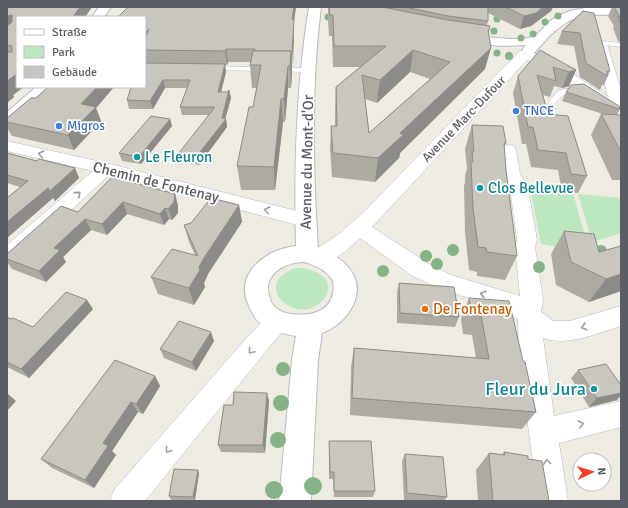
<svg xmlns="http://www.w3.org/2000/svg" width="628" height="508" viewBox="0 0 628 508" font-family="Signika,sans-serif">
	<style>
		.green { fill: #bde7bf }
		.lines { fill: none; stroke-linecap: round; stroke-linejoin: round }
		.service-casing { stroke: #b7babf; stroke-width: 1 }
		.minor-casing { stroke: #b7babf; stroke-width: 1 }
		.tertiary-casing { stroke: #b7babf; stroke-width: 2 }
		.service { fill: #fff; fill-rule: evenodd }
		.minor { fill: #fff; fill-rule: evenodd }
		.tertiary { fill: #fff; fill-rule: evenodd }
		.tree { fill: #86b385 }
		.wall { fill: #adaaa4; fill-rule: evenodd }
		.shaded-wall { fill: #8d8b86 }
		.building { fill: #c9c6bf; stroke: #8d8b86; fill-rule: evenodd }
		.oneway { stroke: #9c9ea2 }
		.shop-dot { fill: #3f7fe0; stroke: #fff; stroke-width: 1.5 }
		.culture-dot { fill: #0f9aa8; stroke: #fff; stroke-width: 1.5 }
		.food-dot { fill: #e8710a; stroke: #fff; stroke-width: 1.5 }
		.labels { text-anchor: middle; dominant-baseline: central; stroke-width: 3.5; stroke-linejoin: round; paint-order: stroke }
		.far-shop-label { font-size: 13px; fill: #366cbe; stroke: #fff; text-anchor: start }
		.far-street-label { font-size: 13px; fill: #5a5e64; stroke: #fff }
		.culture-label { font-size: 15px; fill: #0d838f; stroke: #fff; text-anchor: start }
		.street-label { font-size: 15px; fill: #5a5e64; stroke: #fff }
		.food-label { font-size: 15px; fill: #c56008; stroke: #fff; text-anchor: start }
		.near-culture-label { font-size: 18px; fill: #0d838f; stroke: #fff; text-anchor: end }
	</style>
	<rect width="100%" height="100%" fill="#eeece2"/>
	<g class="green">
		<path d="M 530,188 L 573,193 L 587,243 L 565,248 L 541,244 Z"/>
		<path d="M 578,194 L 621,198 L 621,233 L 592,242 Z"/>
		<path d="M 296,268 C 316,267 341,282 321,302 C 296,327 249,284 296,268 Z"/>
	</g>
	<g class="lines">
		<g class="service-casing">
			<g id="service">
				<path d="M 601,41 L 621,43 L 621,47 L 599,44 L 598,43 Z"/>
				<path d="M 209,66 L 309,68 L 313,70 L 309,72 L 212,70 L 208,68 Z"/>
				<path d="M 572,88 L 582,88 L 586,90 C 576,98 569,84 555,104 L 549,104 L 548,102 L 559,90 Z"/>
			</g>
		</g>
		<g class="minor-casing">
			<g id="minor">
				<path d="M 602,43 L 607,44 L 608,47 L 621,90 L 621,117 L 616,115 L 549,72 L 527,60 L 372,227 L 429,264 L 451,275 L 520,296 L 515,247 L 517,240 L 511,195 L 507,182 L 502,175 L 500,150 L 502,146 L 508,145 L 514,146 L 516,150 L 520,174 L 525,182 L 529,195 L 537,240 L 535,247 L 543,299 L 541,312 L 553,321 L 570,321 L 621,306 L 621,326 C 597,333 568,347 543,338 L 554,416 L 621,401 L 621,427 L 559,443 L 568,501 L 538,501 L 519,357 L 518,320 L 507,311 L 436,287 L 413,276 L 360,238 C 348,249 329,268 313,263 L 309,257 L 313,251 L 339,234 L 364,212 L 520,51 C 536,47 592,87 608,97 L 596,47 L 597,44 Z"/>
				<path d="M 7,141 L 106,163 L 305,213 L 312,215 L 315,220 L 312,225 L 305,227 L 109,175 L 14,263 L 7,265 L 7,245 L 93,171 L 7,151 Z"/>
				<path d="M 277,312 L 285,315 L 289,322 L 285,329 L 269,347 L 145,501 L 110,501 L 114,490 L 251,333 L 269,315 Z"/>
			</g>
		</g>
		<g class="tertiary-casing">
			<g id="tertiary">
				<path d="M 99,7 L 111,7 L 104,17 L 92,17 Z"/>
				<path d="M 309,7 L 321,7 C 311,87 313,169 318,249 C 330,254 341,257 349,268 C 369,293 347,324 322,333 L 318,360 L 311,501 L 279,501 L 292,360 L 296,336 C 284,334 271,331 261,324 C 255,319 252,313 249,306 C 233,273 267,249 296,246 C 294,167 296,86 309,7 ZM 305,262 C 315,266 325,269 331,278 C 334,282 334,288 333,293 C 329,313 309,316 292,314 C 283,313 273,309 270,299 C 261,275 284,262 305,262 Z"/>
				<path d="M 605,7 L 621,8 L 621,16 C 575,11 564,19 534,53 L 524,53 L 522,50 L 526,45 L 500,46 L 461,41 L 456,40 L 454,37 L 456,34 L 461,33 C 476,36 521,43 534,36 C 540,33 545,25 550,21 C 566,9 586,7 605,7 Z"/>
				<path d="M 36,87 L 53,87 L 13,123 L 7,125 L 7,112 Z"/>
			</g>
		</g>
		<use href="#service" class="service"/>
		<use href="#minor" class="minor"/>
		<use href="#tertiary" class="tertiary"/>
	</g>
	<g class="tree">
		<circle cx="558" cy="16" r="3.5"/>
		<circle cx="328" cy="17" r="3.5"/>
		<circle cx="497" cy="19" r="3.5"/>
		<circle cx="545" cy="22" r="3.5"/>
		<circle cx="494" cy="31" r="3.5"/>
		<circle cx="533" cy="34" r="3.5"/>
		<circle cx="521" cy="38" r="3.5"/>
		<circle cx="497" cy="53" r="3.5"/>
		<circle cx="509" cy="56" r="4"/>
		<circle cx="453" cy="250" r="6"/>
		<circle cx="601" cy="251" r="6"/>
		<circle cx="426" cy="256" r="6"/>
		<circle cx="437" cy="264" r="6"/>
		<circle cx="539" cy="267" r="6"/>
		<circle cx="383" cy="271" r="6"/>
		<circle cx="283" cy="369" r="7"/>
		<circle cx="281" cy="403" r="8"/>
		<circle cx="278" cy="440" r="8"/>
		<circle cx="313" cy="486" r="9"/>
		<circle cx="274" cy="490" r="9"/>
	</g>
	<g class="wall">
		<path d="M 7,7 L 92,7 L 85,17 L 13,95 L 14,97 L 7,103 Z"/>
		<path d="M 126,7 L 296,7 L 294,21 L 294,32 L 291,88 L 288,88 L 285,122 L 283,122 L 275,190 L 241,190 L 237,166 L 253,107 L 257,88 L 252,88 L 250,65 L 250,62 L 228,62 L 227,65 L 225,65 L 226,72 L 221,92 L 228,92 L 229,90 L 231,98 L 225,119 L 226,119 L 227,127 L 199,165 L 181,161 L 179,153 L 209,115 L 182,115 L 180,107 L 187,88 L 165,88 L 153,109 L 129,109 L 127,100 L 145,87 L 145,17 L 127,8 Z"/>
		<path d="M 328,7 L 553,7 L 551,11 L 531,26 L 520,29 L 488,13 L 488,21 L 487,25 L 489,30 L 488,34 L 485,69 L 400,153 L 399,158 L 375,182 L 332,177 L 330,149 L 331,126 L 335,126 L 335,110 L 336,87 L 360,67 L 333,67 L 332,36 L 329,36 L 328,20 ZM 410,72 L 430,79 L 369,133 L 365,99 L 377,103 Z"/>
		<path d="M 612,7 L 621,7 L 621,42 L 618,41 L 613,28 L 614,26 L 608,16 Z"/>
		<path d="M 583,11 L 610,71 L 604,85 L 602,85 L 600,90 L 580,77 L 574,46 L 557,44 L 562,31 Z"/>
		<path d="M 540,50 L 576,70 L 569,86 L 562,88 L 554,86 L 550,97 L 543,95 L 548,114 L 587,176 L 578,193 L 562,191 L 558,170 L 531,167 L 526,144 L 522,144 L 513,93 L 518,76 Z"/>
		<path d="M 48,87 L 114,87 L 96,108 L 101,121 L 74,150 L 12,136 L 7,128 L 7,118 L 36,98 Z"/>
		<path d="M 566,92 L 620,109 L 617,115 L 621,115 L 621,180 L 612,180 L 591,135 L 601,114 L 603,114 L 562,101 Z"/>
		<path d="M 170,119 L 172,126 L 141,164 L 122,161 L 119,153 Z"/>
		<path d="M 472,125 L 506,143 L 504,148 L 506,170 L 517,256 L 505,280 L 477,276 L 477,272 L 469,270 L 465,232 L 464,186 L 465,182 L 465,175 L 467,169 L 465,149 Z"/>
		<path d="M 7,153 L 37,161 L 75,168 L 79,178 L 55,201 L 53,198 L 7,238 L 7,198 L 20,187 L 7,183 Z"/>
		<path d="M 112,177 L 175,194 L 178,206 L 178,213 L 172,220 L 169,219 L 164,225 L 127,214 L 107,235 L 91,230 L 63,257 L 66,262 L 46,282 L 12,269 L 7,262 L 7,254 L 78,212 Z"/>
		<path d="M 219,200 L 239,205 L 242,222 L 208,274 L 204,283 L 205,287 L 194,305 L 158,294 L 151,277 L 195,255 L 189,242 L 184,225 L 191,223 Z"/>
		<path d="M 564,231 L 599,252 L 621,246 L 621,291 L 589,302 L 556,285 L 551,254 Z"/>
		<path d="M 399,283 L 459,317 L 455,327 L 397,323 L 397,292 Z"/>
		<path d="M 469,298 L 523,361 L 536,412 L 522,429 L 350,415 L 351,367 L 354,348 L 476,358 L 472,335 L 463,334 L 461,319 Z"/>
		<path d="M 93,309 L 29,378 L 7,367 L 7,317 L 33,327 Z"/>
		<path d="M 214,341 L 196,371 L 164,358 L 160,349 Z"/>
		<path d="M 578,370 L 617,400 L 589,407 L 571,378 Z"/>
		<path d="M 155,376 L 160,386 L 143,414 L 138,412 L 112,451 L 116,455 L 94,488 L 52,468 L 41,459 Z"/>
		<path d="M 269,401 L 265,453 L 221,452 L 218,445 L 233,405 Z"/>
		<path d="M 329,441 L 375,491 L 373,497 L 334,497 L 333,479 L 329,479 Z"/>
		<path d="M 504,452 L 528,459 L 549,501 L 478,501 L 476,470 L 489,453 L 502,455 Z"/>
		<path d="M 405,454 L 447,497 L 444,501 L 418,501 L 404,500 L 402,461 Z"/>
		<path d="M 199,473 L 195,500 L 171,500 L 169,496 Z"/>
	</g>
	<g class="shaded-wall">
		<path d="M 80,7 L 92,7 L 85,17 L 73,17 Z"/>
		<path d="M 294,7 L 296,7 L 294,21 L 294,32 L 293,66 L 292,19 Z"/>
		<path d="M 543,7 L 553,7 L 551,11 L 531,26 L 520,29 L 524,16 Z"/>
		<path d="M 12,15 L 17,25 L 7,34 L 7,16 Z"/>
		<path d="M 149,29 L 145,50 L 145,33 Z"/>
		<path d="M 491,48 L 485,69 L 400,153 L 399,158 L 375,182 L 378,158 L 400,133 Z"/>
		<path d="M 226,49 L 228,62 L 227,65 L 225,51 Z"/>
		<path d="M 413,50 L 410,72 L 377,103 L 380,80 Z"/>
		<path d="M 291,51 L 292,73 L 291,88 L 290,66 Z"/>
		<path d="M 225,64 L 226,72 L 219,100 L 218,92 Z"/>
		<path d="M 288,66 L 288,88 L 285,122 L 284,99 Z"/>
		<path d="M 576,70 L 569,86 L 562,88 L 569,72 Z"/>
		<path d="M 17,74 L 17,87 L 24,87 L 13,95 L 14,97 L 7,103 L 7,81 Z"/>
		<path d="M 163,80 L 165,88 L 153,109 L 150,101 Z"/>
		<path d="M 97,87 L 114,87 L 96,108 L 101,121 L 74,150 L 68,135 L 81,104 Z"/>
		<path d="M 229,90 L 231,98 L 225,120 L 226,119 L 227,127 L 199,165 L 197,156 L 222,118 Z"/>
		<path d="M 281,99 L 283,122 L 275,190 L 274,167 Z"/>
		<path d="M 170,119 L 172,126 L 141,164 L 139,157 Z"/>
		<path d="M 75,168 L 79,178 L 55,201 L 50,191 Z"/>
		<path d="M 48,188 L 53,198 L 7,238 L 7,222 Z"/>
		<path d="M 175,194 L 178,206 L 178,213 L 172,220 L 168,209 Z"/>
		<path d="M 123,202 L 127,214 L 107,235 L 102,224 Z"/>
		<path d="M 239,205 L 242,222 L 208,274 L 204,283 L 205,287 L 194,305 L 189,288 L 199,267 L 204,258 Z"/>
		<path d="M 165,208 L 169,219 L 164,225 L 160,214 Z"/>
		<path d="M 85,219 L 91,230 L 63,257 L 66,262 L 46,282 L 39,271 L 54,248 Z"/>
		<path d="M 621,274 L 621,291 L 589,302 L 606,279 Z"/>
		<path d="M 87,300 L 93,309 L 29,378 L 21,369 Z"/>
		<path d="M 211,332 L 214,341 L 196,371 L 192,362 Z"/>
		<path d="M 155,376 L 160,386 L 143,414 L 136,404 Z"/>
		<path d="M 7,393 L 16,401 L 7,411 Z"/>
		<path d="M 267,393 L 269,401 L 265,453 L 263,445 Z"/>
		<path d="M 621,393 L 621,396 L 617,400 L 589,407 L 597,398 Z"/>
		<path d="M 131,402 L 138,412 L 112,451 L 116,455 L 94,488 L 85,480 L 103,443 Z"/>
		<path d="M 198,470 L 199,473 L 195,500 L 193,497 Z"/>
	</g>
	<g class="building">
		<path d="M 7,7 L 80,7 L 73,17 L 17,17 L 17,74 L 7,81 L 7,52 L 12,52 L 12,46 L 7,45 L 7,26 L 12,22 L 12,15 L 7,16 Z"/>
		<path d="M 128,7 L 294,7 L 292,19 L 294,20 L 292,53 L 291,53 L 291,51 L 255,51 L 255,49 L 226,49 L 225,51 L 145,50 L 145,39 L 149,29 L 145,33 L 145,17 L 118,17 Z"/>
		<path d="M 329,7 L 382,7 L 448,20 L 490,26 L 489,30 L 488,30 L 491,48 L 400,133 L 403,135 L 378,158 L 333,153 L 331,126 L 337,126 L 336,87 L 386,46 L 334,46 L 333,15 L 330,15 ZM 413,50 L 450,62 L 369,133 L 362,75 L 380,80 Z"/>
		<path d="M 405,7 L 488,7 L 488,21 L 448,16 Z"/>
		<path d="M 506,7 L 543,7 L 536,13 L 524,16 Z"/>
		<path d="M 614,7 L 621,7 L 621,24 L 618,16 L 620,17 Z"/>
		<path d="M 583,11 L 594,13 L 610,71 L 607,71 L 607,76 L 586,63 L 580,33 L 562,31 Z"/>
		<path d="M 540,50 L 576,70 L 569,72 L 553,67 L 556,81 L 537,75 L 548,114 L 568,116 L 587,176 L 571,174 L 566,153 L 538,150 L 533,127 L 528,127 L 518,76 Z"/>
		<path d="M 253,51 L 291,51 L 290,66 L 288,66 L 284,99 L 281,99 L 274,167 L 237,166 L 249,107 L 253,107 L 261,65 L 250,65 Z"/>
		<path d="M 145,63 L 225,64 L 218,92 L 228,92 L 229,90 L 222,118 L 226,119 L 197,156 L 179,153 L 215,107 L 180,107 L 190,80 L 163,80 L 150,101 L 127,100 L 131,87 L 145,87 Z"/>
		<path d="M 584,84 L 619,106 L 620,109 L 566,92 L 571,85 Z"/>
		<path d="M 48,87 L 97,87 L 81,104 L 96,107 L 68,135 L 7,122 L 7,118 L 31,98 L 36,98 Z"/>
		<path d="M 601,114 L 621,115 L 621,152 Z"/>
		<path d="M 151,116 L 170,119 L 139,157 L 119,153 Z"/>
		<path d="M 472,125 L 503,126 L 506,143 L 504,143 L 506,170 L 517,256 L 487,252 L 486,248 L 478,247 L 473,208 L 471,162 L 473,162 L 472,152 L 474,152 Z"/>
		<path d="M 7,153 L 37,161 L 39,159 L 75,168 L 50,191 L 48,188 L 7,222 L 7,198 L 28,181 L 7,175 Z"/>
		<path d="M 112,177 L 175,194 L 174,202 L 168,209 L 165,208 L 160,214 L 123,202 L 102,224 L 85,219 L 54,248 L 60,250 L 39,271 L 7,259 L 7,254 L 61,206 L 78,212 Z"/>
		<path d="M 215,193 L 219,200 L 239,205 L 204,258 L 199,267 L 200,270 L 189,288 L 151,277 L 172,249 L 198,256 L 184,225 L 191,223 Z"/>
		<path d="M 564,231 L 594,234 L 599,252 L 621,246 L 621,274 L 606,279 L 571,262 Z"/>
		<path d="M 399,283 L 454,287 L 459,317 L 400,313 Z"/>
		<path d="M 66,292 L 87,300 L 21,369 L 7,362 L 7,317 L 11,319 L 13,318 L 33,327 Z"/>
		<path d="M 469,298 L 509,301 L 523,361 L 525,362 L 536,412 L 352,398 L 354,348 L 489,359 L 481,315 L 472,314 Z"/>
		<path d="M 179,321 L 211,332 L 192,362 L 160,349 Z"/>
		<path d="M 115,360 L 155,376 L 136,404 L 131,402 L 103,443 L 108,446 L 85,480 L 41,459 Z"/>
		<path d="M 606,364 L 621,385 L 621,393 L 597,398 L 578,370 Z"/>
		<path d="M 234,392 L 267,393 L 263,445 L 218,445 L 224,405 L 233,405 Z"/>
		<path d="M 329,441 L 371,441 L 375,491 L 334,491 L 334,472 L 330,472 Z"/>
		<path d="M 504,452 L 528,456 L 528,459 L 542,461 L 549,501 L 493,501 L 489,453 L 505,455 Z"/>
		<path d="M 405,454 L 443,457 L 447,497 L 407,493 Z"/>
		<path d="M 174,469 L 198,470 L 193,497 L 169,496 Z"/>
	</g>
	<defs><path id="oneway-chevron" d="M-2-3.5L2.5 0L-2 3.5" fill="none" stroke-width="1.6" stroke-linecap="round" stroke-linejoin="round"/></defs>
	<g class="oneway">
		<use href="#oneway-chevron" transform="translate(41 154) rotate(-167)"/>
		<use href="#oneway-chevron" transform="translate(78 194) rotate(-41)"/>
		<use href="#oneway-chevron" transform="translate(267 210) rotate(-166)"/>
		<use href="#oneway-chevron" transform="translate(483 294) rotate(-164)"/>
		<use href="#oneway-chevron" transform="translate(584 327) rotate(164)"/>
		<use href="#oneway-chevron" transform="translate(251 351) rotate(130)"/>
		<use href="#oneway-chevron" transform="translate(581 424) rotate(-13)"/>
		<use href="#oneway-chevron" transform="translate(168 450) rotate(130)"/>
		<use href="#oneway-chevron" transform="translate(547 462) rotate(-98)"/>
	</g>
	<g class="shop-dot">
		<circle cx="516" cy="111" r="4"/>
		<circle cx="59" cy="126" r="4"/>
	</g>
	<g class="culture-dot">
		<circle cx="137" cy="157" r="4"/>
		<circle cx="480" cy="188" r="4"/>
		<circle cx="594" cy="389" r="4"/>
	</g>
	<circle class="food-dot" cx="425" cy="309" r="4"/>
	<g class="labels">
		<g class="far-shop-label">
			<text x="524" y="111">TNCE</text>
			<text x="67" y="126">Migros</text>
		</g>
		<g class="far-street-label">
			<text transform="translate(464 119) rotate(-46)">Avenue Marc-Dufour</text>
		</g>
		<g class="culture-label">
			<text x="145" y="157">Le Fleuron</text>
			<text x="488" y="188">Clos Bellevue</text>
		</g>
		<g class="street-label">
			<text transform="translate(307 162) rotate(-89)">Avenue du Mont-d'Or</text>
			<text transform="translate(156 182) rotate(14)">Chemin de Fontenay</text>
		</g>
		<g class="food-label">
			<text x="433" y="309">De Fontenay</text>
		</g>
		<g class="near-culture-label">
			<text x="586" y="389">Fleur du Jura</text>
		</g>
	</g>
	<rect width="628" height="508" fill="none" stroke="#5a5e64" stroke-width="16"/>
	<rect x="16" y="16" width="130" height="72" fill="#ffffff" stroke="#bdbfc1"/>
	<rect x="24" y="29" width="20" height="6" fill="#ffffff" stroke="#bdbfc1"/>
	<text x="52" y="36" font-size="12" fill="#5a5e64">Straße</text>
	<rect x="24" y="46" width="20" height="12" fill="#bde7bf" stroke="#bdbfc1"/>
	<text x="52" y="56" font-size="12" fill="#5a5e64">Park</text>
	<rect x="24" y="66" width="20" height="12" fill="#c9c6bf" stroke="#bdbfc1"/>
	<text x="52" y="76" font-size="12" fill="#5a5e64">Gebäude</text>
	<g transform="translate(592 472) rotate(86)"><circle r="19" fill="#ffffff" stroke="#bdbfc1"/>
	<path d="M0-3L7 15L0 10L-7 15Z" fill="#f13f25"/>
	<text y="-6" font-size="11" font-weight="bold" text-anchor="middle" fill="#5a5e64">N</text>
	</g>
</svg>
